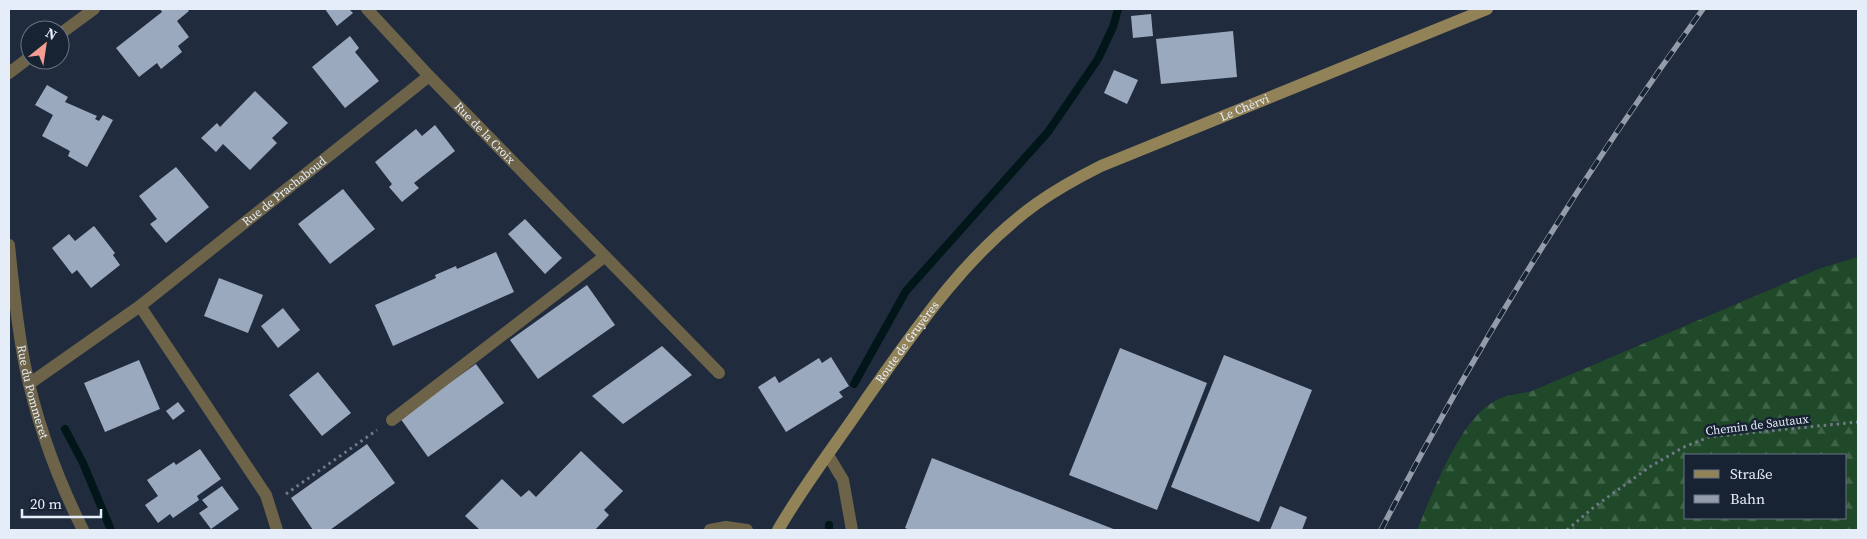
<svg xmlns="http://www.w3.org/2000/svg" width="1867" height="539" viewBox="0 0 1867 539" font-family="'Source Serif 4',serif">
	<style>
		.forest { fill: url(#forest-firs); fill-rule: evenodd }
		.lines { fill: none; stroke-linecap: round; stroke-linejoin: round }
		.stream { stroke: #001619; stroke-width: 8 }
		.building { fill: #9ba9bf }
		.path { stroke: #707a89; stroke-width: 3; stroke-dasharray: 2.5 4; stroke-linecap: butt }
		.lane { stroke: #6d6349; stroke-width: 12 }
		.street { stroke: #6d6349; stroke-width: 12 }
		.secondary { stroke: #928258; stroke-width: 12 }
		.rail-casing { stroke: #929caa; stroke-width: 5.5 }
		.rail { stroke: #172232; stroke-width: 4; stroke-dasharray: 11; stroke-linecap: butt }
		.labels { text-anchor: middle; dominant-baseline: central; stroke-width: 5; stroke-linejoin: round; paint-order: stroke }
		.street-label { font-size: 12px; fill: #e5edf9; stroke: #172232 }
	</style>
	<defs>
		<pattern id="forest-firs" width="22" height="20" patternUnits="userSpaceOnUse" patternTransform="scale(1.25)"><rect width="22" height="20" fill="#1f4928"/><path d="M5 1l3.5 6h-7zM16 11l3.5 6h-7z" fill="#3f6448"/></pattern>
	</defs>
	<rect width="100%" height="100%" fill="#202c3d"/>
	<path class="forest" d="M 1858,257 L 1858,530 L 1417,530 C 1432,495 1460,418 1495,401 C 1505,395 1520,394 1532,391 L 1821,268 ZM 1686,455 L 1846,455 L 1846,518 L 1686,518 Z"/>
	<g class="lines">
		<g class="stream">
			<path d="M 854,384 L 906,291 L 1048,132 L 1098,59 L 1113,27 L 1118,9"/>
			<path d="M 65,429 L 83,463 L 111,530"/>
			<path d="M 829,525 L 829,530"/>
		</g>
	</g>
	<g class="building">
		<path d="M 160,9 L 187,9 L 189,11 L 177,21 L 189,37 L 178,46 L 182,52 L 161,69 L 157,63 L 139,77 L 116,48 L 162,12 Z"/>
		<path d="M 325,9 L 349,9 L 353,13 L 337,26 Z"/>
		<path d="M 1151,14 L 1153,36 L 1133,38 L 1131,16 Z"/>
		<path d="M 1233,31 L 1237,77 L 1161,84 L 1156,39 Z"/>
		<path d="M 350,36 L 359,48 L 355,52 L 379,81 L 345,108 L 312,67 Z"/>
		<path d="M 1114,70 L 1138,80 L 1127,104 L 1104,93 Z"/>
		<path d="M 47,85 L 68,97 L 65,102 L 97,116 L 95,119 L 99,121 L 103,115 L 113,120 L 87,167 L 68,156 L 70,151 L 42,136 L 53,115 L 35,105 Z"/>
		<path d="M 255,91 L 288,123 L 272,138 L 277,143 L 250,170 L 223,144 L 216,152 L 201,138 L 217,123 L 220,127 Z"/>
		<path d="M 435,125 L 455,151 L 414,183 L 419,188 L 402,202 L 389,187 L 392,184 L 375,162 L 416,129 L 422,136 Z"/>
		<path d="M 176,167 L 209,207 L 166,243 L 150,224 L 157,219 L 139,196 Z"/>
		<path d="M 343,189 L 375,229 L 330,264 L 298,224 Z"/>
		<path d="M 525,219 L 562,258 L 545,274 L 508,234 Z"/>
		<path d="M 94,226 L 115,253 L 113,255 L 120,265 L 91,288 L 77,270 L 72,274 L 52,248 L 69,234 L 75,241 Z"/>
		<path d="M 496,252 L 514,292 L 393,346 L 375,305 L 436,278 L 435,275 L 456,266 L 457,269 Z"/>
		<path d="M 219,278 L 263,295 L 248,333 L 204,316 Z"/>
		<path d="M 587,285 L 615,325 L 538,379 L 510,340 Z"/>
		<path d="M 283,308 L 300,330 L 278,348 L 261,326 Z"/>
		<path d="M 662,346 L 692,375 L 623,424 L 592,396 Z"/>
		<path d="M 1120,348 L 1207,383 L 1157,510 L 1069,475 Z"/>
		<path d="M 1224,355 L 1312,390 L 1259,522 L 1171,487 Z"/>
		<path d="M 831,357 L 849,386 L 839,392 L 843,397 L 786,432 L 758,387 L 775,376 L 779,383 L 819,358 L 822,363 Z"/>
		<path d="M 139,360 L 160,409 L 105,432 L 84,383 Z"/>
		<path d="M 476,364 L 504,403 L 428,457 L 400,418 Z"/>
		<path d="M 318,372 L 351,413 L 322,436 L 289,395 Z"/>
		<path d="M 178,402 L 185,411 L 173,420 L 166,411 Z"/>
		<path d="M 367,444 L 395,483 L 330,530 L 313,530 L 291,498 Z"/>
		<path d="M 200,449 L 221,479 L 197,496 L 199,500 L 173,518 L 170,514 L 158,523 L 145,505 L 158,496 L 147,480 L 174,462 L 176,465 Z"/>
		<path d="M 581,451 L 623,491 L 604,510 L 609,515 L 595,530 L 480,530 L 465,516 L 502,479 L 521,497 L 529,490 L 536,497 Z"/>
		<path d="M 932,458 L 1116,530 L 910,530 L 905,528 Z"/>
		<path d="M 222,486 L 239,509 L 211,529 L 199,513 L 208,507 L 202,500 Z"/>
		<path d="M 1280,506 L 1307,517 L 1302,530 L 1270,530 Z"/>
	</g>
	<g class="lines">
		<g class="path">
			<path d="M 286,494 L 377,430"/>
			<path d="M 1567,530 L 1594,507 L 1651,466 L 1684,447 L 1709,437 L 1858,422"/>
		</g>
		<g class="lane">
			<path d="M 392,420 L 604,257"/>
			<path d="M 828,455 L 843,480 L 852,530"/>
		</g>
		<g class="street">
			<path id="s1" d="M 367,9 L 429,76 L 719,373"/>
			<path d="M 60,34 L 94,9"/>
			<path d="M 9,73 L 30,57"/>
			<path id="s2" d="M 9,245 C 13,285 17,326 25,366 C 37,423 57,478 83,530"/>
			<path d="M 140,306 L 266,495 L 277,530"/>
			<path id="s3" d="M 29,384 L 140,306 L 429,76"/>
			<path d="M 710,530 L 726,527 L 747,530"/>
		</g>
		<path class="secondary" id="s4" d="M 778,530 C 804,485 836,444 865,401 C 915,330 964,256 1036,204 C 1057,189 1079,177 1101,166 L 1487,9"/>
		<g class="rail-casing">
			<path id="rail" d="M 1381,530 C 1475,348 1583,174 1703,9"/>
		</g>
		<use href="#rail" class="rail"/>
	</g>
	<g class="labels">
		<g class="street-label">
			<text stroke="none"><textPath href="#s4" startOffset="648">Le Chèrvi</textPath></text>
			<text stroke="none"><textPath href="#s1" startOffset="171">Rue de la Croix</textPath></text>
			<text stroke="none"><textPath href="#s3" startOffset="320">Rue de Prachaboud</textPath></text>
			<text stroke="none"><textPath href="#s4" startOffset="228">Route de Gruyères</textPath></text>
			<text stroke="none"><textPath href="#s2" startOffset="149">Rue du Pommeret</textPath></text>
			<text transform="translate(1757 425) rotate(-7)">Chemin de Sautaux</text>
		</g>
	</g>
	<rect width="1867" height="539" fill="none" stroke="#e5edf9" stroke-width="20"/>
	<rect x="1684" y="454" width="162" height="65" fill="#172232" stroke="#697382"/>
	<rect x="1694" y="470" width="25" height="8" fill="#928258" stroke="#697382"/>
	<text x="1730" y="479" font-size="15" fill="#e5edf9">Straße</text>
	<rect x="1694" y="495" width="25" height="8" fill="#929caa" stroke="#697382"/>
	<text x="1730" y="504" font-size="15" fill="#e5edf9">Bahn</text>
	<g transform="translate(45 45) rotate(30)"><circle r="24" fill="#172232" stroke="#697382"/>
	<path d="M0-4L9 19L0 12L-9 19Z" fill="#f59d90"/>
	<text y="-8" font-size="14" font-weight="bold" text-anchor="middle" fill="#e5edf9">N</text>
	</g>
	<path d="M22 509v8h79v-8" fill="none" stroke="#e5edf9" stroke-width="2.5"/>
	<text x="30" y="509" font-size="15" fill="#e5edf9" stroke="#172232" stroke-width="4" paint-order="stroke">20 m</text>
</svg>
